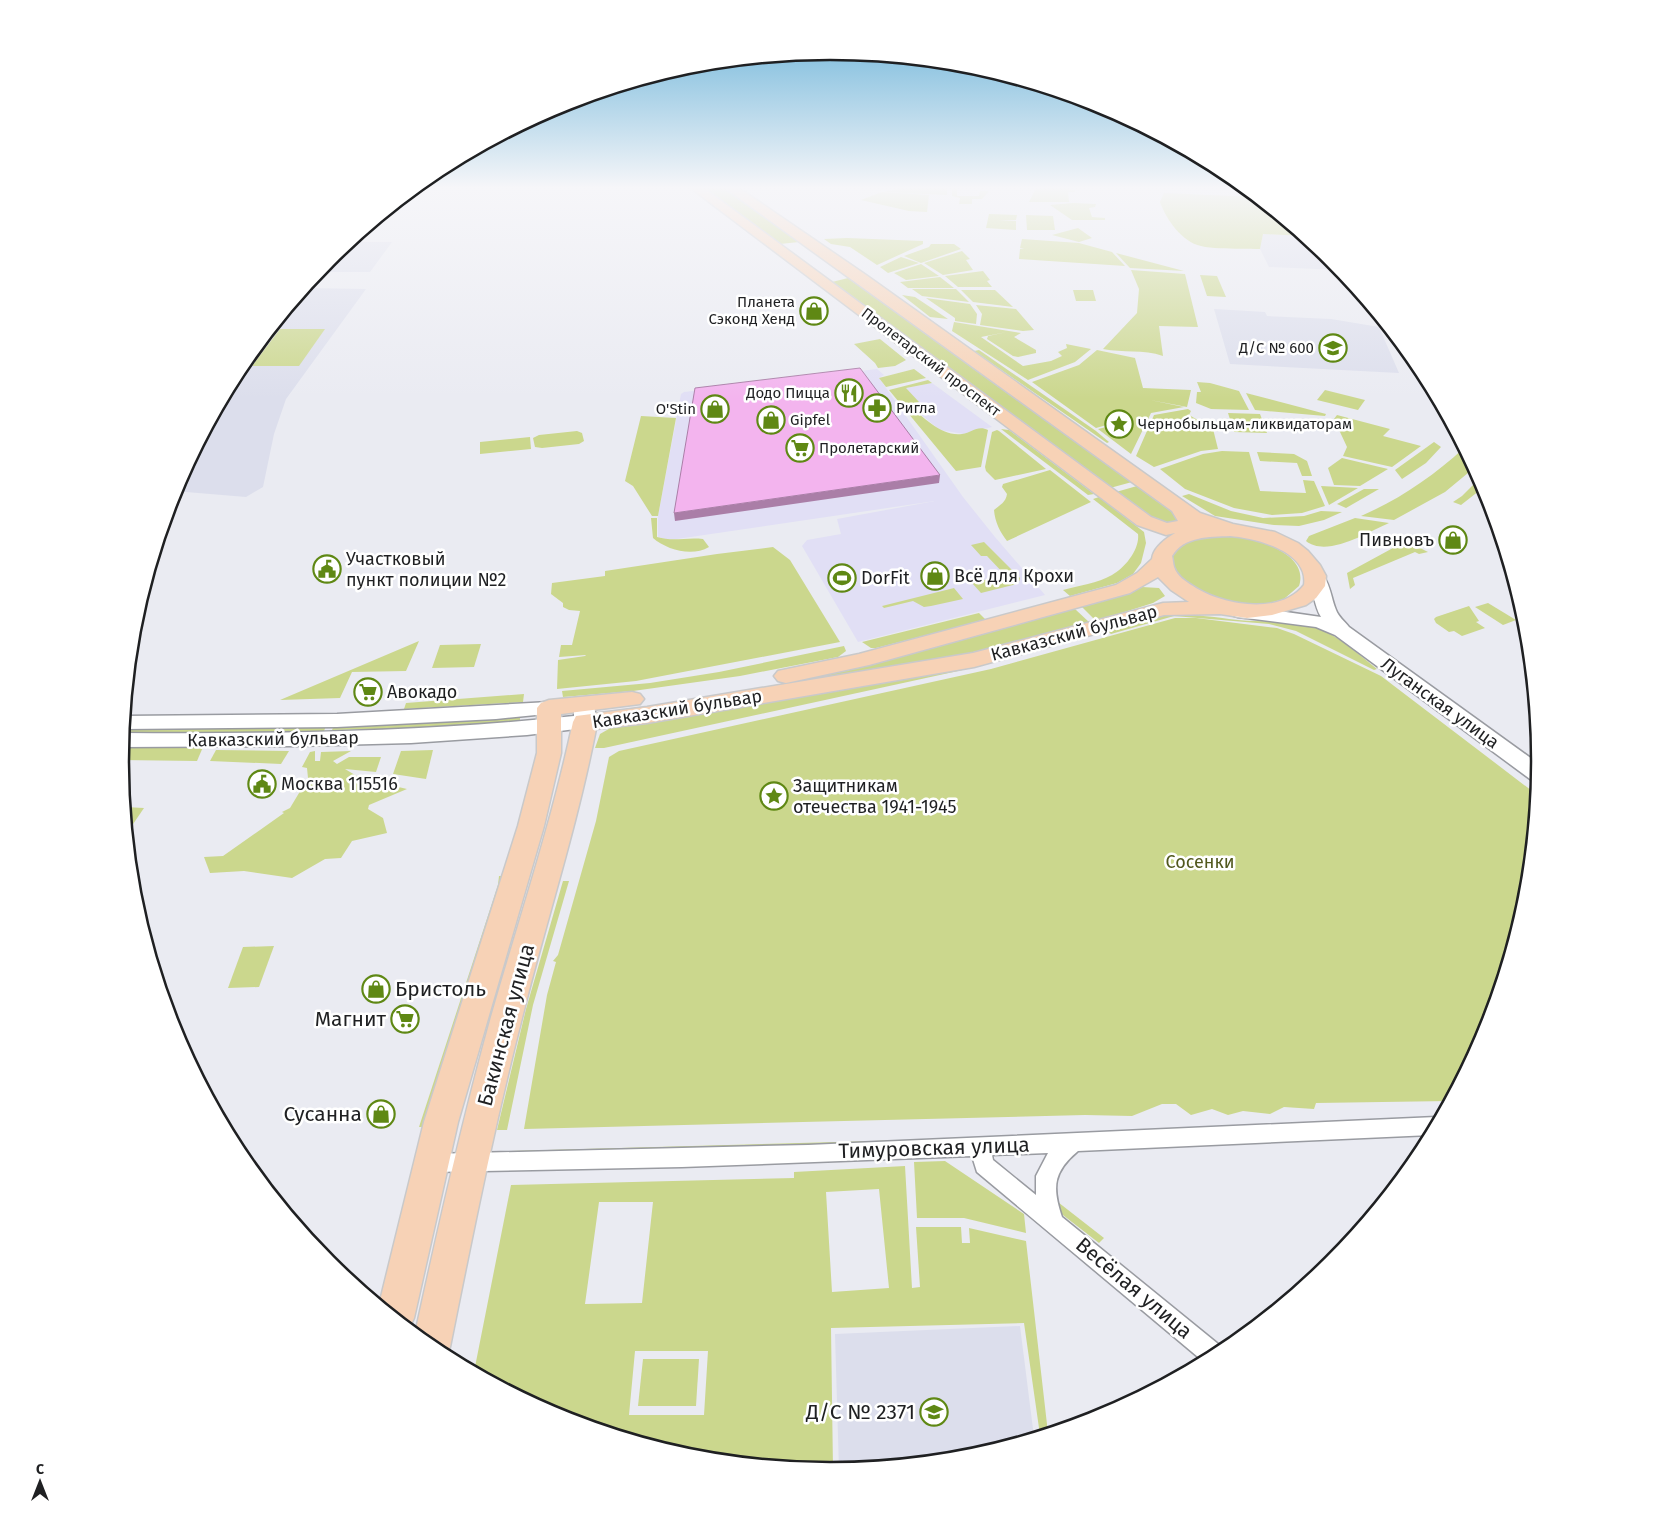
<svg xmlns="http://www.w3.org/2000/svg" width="1660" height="1522" viewBox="0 0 1660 1522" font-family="'Fira Sans',sans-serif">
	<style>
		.commercial { fill: #e1dff5 }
		.built { fill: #dcdeec }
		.green { fill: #cbd78d; fill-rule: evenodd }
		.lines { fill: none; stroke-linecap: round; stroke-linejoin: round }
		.street-casing { stroke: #999ba1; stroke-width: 3 }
		.secondary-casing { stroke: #999ba1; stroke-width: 3 }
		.primary-casing { stroke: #c9c9ca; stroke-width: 3 }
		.street { fill: #fff; fill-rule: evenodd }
		.secondary { fill: #fff; fill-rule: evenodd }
		.primary { fill: #f7d2b6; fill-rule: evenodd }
		.shaded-wall { fill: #aa7ea7 }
		.building { fill: #f3b4ee; stroke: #aa7ea7 }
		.labels { text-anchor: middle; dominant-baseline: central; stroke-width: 5; stroke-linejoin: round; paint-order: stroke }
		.far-poi-label { font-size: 15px; fill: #1f2022; stroke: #fff; text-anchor: end }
		.far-street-label { font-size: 15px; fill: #1f2022; stroke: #fff }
		.poi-label { font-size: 18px; fill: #1f2022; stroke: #fff; text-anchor: start }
		.street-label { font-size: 18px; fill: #1f2022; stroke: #fff }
		.park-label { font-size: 18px; fill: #51581e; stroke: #fff }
		.near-poi-label { font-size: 21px; fill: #1f2022; stroke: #fff; text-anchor: end }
		.near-street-label { font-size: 21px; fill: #1f2022; stroke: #fff }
		.rim { fill: none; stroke: #1f2022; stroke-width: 2.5 }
	</style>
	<rect width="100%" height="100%" fill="#eaebf2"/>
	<g class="commercial">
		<path d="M 877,369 L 884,375 L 879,378 L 963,497 L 995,537 L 1045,595 L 858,642 L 802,546 L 807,540 L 841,534 L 837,519 L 935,501 L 670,540 L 658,537 L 658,516 L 681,394 L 684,392 Z"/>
		<path d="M 932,383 L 992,427 L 964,434 L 940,430 L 908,404 L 906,388 Z"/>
	</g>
	<g class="built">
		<path d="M 1263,234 L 1303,236 L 1332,259 L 1340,270 L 1269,267 L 1260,249 Z"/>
		<path d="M 349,242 L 392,242 L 370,272 L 317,272 L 328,259 Z"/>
		<path d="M 304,288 L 366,289 L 286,399 L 274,434 L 263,487 L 246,497 L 174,491 L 240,366 Z"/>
		<path d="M 1214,309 L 1265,312 L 1267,316 L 1331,319 L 1379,327 L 1399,373 L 1230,364 Z"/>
		<path d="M 1020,1326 L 1034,1437 L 968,1457 L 839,1470 L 835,1334 Z"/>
	</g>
	<g class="green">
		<path d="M 700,186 L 722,186 L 799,242 L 780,244 Z"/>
		<path d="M 913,186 L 947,186 L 947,195 L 884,192 Z"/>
		<path d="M 952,186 L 957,186 L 957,196 L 979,196 L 980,191 L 989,191 L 982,199 L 972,199 L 972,204 L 959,204 L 960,198 L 952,196 Z"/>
		<path d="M 1046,186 L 1069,187 L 1069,190 L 1075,190 L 1075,192 L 1068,192 L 1069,202 L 1029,202 L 1035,190 Z"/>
		<path d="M 882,192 L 929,195 L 927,212 L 909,211 L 861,200 Z"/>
		<path d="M 1164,193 L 1256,197 L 1303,236 L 1263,234 L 1260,249 C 1242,248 1218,250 1201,246 C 1182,242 1166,219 1160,202 Z"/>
		<path d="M 1073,203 L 1096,204 L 1095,207 L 1089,208 L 1092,217 L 1105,218 L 1105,220 L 1072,220 L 1050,205 Z"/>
		<path d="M 989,214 L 1017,215 L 1016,220 L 999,220 L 1016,221 L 1016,230 L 986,228 Z"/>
		<path d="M 1026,215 L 1053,216 L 1055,230 L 1027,230 Z"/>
		<path d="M 1078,228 L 1092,238 L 1079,242 L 1052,235 Z"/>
		<path d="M 847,238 L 923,241 L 923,244 L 877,265 L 850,247 L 831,244 L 824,239 Z"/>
		<path d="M 1022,239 L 1079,243 L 1112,252 L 1125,266 L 1019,259 L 1020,249 L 1024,248 L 1020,248 Z"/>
		<path d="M 931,244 L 954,244 L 961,249 L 921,263 L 904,256 L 929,247 Z"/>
		<path d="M 962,251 L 970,259 L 966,260 L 973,270 L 943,275 L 924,263 Z"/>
		<path d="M 1116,253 L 1184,271 L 1130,268 Z"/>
		<path d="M 901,257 L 919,263 L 888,273 L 880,267 Z"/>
		<path d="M 921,264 L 939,276 L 906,280 L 894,273 Z"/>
		<path d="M 1131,270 L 1185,274 L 1198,327 L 1159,326 L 1163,356 C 1143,349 1123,353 1103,349 L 1137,313 L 1139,289 Z"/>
		<path d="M 983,271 L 990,280 L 987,281 L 992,287 L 958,287 L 945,276 Z"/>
		<path d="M 1200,275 L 1217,276 L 1226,297 L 1207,296 Z"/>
		<path d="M 940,277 L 954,288 L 908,288 L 900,282 Z"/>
		<path d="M 848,278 L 1132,482 L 1110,488 L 832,282 Z"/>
		<path d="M 912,289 L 956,289 L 969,302 L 922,296 Z"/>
		<path d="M 961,290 L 995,290 L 1013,307 L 973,302 Z"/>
		<path d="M 1073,290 L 1093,290 L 1096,301 L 1076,301 Z"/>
		<path d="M 902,295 L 915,297 L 948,319 L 930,317 Z"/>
		<path d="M 926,298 L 970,304 L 977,314 L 976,324 L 955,321 L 955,318 Z"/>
		<path d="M 976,305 L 1016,309 L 1034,330 L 1023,331 L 980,325 L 982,314 Z"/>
		<path d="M 954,322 L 1021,333 L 1014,337 L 1036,350 L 1036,353 L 1018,357 L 1013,356 L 987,339 L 988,336 L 1007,332 L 981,337 L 1023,366 L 1051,361 L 1062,356 L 1058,352 L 1067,348 L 1066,344 L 1091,349 L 1075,362 L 1028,380 L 952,331 Z"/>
		<path d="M 280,329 L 325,329 L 299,366 L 252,366 Z"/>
		<path d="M 880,339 L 906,360 L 895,366 L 878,368 L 875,363 L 854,344 Z"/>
		<path d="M 979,350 L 1096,431 L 1109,442 L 1107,443 L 974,351 Z"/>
		<path d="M 1097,350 L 1135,358 L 1143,388 L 1191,390 L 1187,407 L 1150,400 L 1184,407 L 1151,413 L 1131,454 L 1098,429 L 1119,424 L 1117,422 L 1096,428 L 1032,382 L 1079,365 Z"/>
		<path d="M 914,369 L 926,378 L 886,387 L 879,378 Z"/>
		<path d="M 928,380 L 932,383 L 906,388 L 919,402 L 909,405 C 923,417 942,437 962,434 C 972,433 977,425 988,430 L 981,467 L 956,471 L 889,390 Z"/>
		<path d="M 1197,382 L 1210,383 L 1239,391 L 1249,410 L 1211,409 L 1196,403 L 1197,392 L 1201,392 Z"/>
		<path d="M 1325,390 L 1365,400 L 1358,410 L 1317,400 Z"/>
		<path d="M 1246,393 L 1326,414 L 1325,416 L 1255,410 Z"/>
		<path d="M 1188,409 L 1191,411 L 1189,415 L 1196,419 L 1211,421 L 1218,449 L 1201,451 L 1154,467 L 1136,456 L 1154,415 Z"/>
		<path d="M 1228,413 L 1260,414 L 1267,433 L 1234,432 Z"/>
		<path d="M 1337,415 L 1390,429 L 1383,436 L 1421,446 L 1392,467 L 1343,456 L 1347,447 L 1334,419 Z"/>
		<path d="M 641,416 L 676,418 L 658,516 L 652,516 L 633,486 L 625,481 Z"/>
		<path d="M 1001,429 L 1009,430 L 1094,494 L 1088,495 Z"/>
		<path d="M 997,430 L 999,431 L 1046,469 L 995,480 L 986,471 L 985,467 L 992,432 Z"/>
		<path d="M 577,431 L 582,433 L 584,441 L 579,444 L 542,448 L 535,447 L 533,438 L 539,435 Z"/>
		<path d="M 530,437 L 531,449 L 480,454 L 480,442 Z"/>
		<path d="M 1434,442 L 1441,447 L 1426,463 L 1402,479 L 1395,470 Z"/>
		<path d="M 1464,448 L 1474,468 L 1445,492 L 1394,520 L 1361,516 C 1400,499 1432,477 1464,448 Z"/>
		<path d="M 1222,451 L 1249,452 L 1260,491 L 1306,493 L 1303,480 L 1314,481 L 1325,506 L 1302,513 L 1272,515 L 1234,508 L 1185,489 L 1160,469 L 1203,454 Z"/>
		<path d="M 1257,452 L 1294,454 L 1307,461 L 1312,476 L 1302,476 L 1297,463 L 1260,461 Z"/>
		<path d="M 1342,458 L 1388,469 L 1360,486 L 1334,485 L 1328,468 Z"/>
		<path d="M 1050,470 L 1091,502 L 1007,541 C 1000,532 995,522 994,510 C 1000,505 1006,502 1007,494 L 1002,487 L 1003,484 Z"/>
		<path d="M 1480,478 L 1484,487 L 1461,505 L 1453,502 L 1462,496 Z"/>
		<path d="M 1137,486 L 1182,518 L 1182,524 L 1160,524 L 1116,492 Z"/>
		<path d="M 1321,486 L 1358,488 L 1329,505 Z"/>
		<path d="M 1364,489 L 1379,489 L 1346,508 L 1337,504 Z"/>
		<path d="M 1189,494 L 1231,511 L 1263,518 L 1304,516 L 1321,511 L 1342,512 L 1324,520 L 1299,526 L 1274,525 L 1215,516 L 1182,496 Z"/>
		<path d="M 1099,497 L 1144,532 L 1146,543 L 1141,563 L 1133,574 L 1117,583 L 1070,596 L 1063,590 C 1078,586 1098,583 1112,575 C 1125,568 1140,549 1138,534 L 1093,499 Z"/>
		<path d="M 651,518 L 657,518 L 657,537 C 674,542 686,537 703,539 L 709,547 C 692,557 667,550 653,538 Z"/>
		<path d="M 1355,518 L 1389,523 C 1368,532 1327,558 1306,541 L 1309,536 Z"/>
		<path d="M 1210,535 C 1220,536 1231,535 1241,537 C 1264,541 1309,556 1299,586 L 1284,599 L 1267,604 L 1247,605 L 1215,599 L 1176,576 L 1171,559 C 1176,541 1194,539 1210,535 Z"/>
		<path d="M 984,542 L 1020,578 L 1019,582 L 1013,585 L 981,593 L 972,583 L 1005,575 L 987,556 L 981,556 L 971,545 Z"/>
		<path d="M 1404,542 L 1416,549 L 1420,548 L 1428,552 L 1419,554 L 1415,552 L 1353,578 L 1355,585 L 1350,589 L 1347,573 Z"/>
		<path d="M 773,547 L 790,560 L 840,642 L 636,681 L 557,689 L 558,660 L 585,656 L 586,655 L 559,657 L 561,645 L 572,645 L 580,611 L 569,610 L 563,607 L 563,603 L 551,594 L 552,583 L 605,576 L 605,571 L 717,554 Z"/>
		<path d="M 1142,587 L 1159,588 L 1165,596 L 1153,603 L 1096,621 L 1082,607 Z"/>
		<path d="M 954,588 L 963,599 L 931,606 L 924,607 L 913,601 L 884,608 L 882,606 Z"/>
		<path d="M 1488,603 L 1516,620 L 1503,625 L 1475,607 Z"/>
		<path d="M 1469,606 L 1479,621 L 1476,622 L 1485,628 L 1462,636 L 1454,631 L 1449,632 L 1436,623 L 1434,619 L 1436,617 Z"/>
		<path d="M 1075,609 L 1090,623 L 971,655 L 790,685 Z"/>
		<path d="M 979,613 L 986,620 L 876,648 L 871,648 L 862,642 Z"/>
		<path d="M 1169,614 C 1193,614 1214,617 1238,620 C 1264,623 1292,618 1317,628 C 1339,636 1359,655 1377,669 L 1374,670 L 1296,631 L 1269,624 L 1174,616 L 1111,634 L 1107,631 Z"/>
		<path d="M 1175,618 L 1196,618 L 1277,628 L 1294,634 L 1381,676 L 1536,794 L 1526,900 L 1486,1033 L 1449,1101 L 1316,1103 L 1314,1109 L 1284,1107 L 1270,1114 L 1243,1111 L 1228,1115 L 1212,1109 L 1191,1115 L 1176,1104 L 1162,1104 L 1132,1116 L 1085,1115 L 524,1129 L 547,995 L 556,962 L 553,961 L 558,955 L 596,821 L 609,757 L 619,751 L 991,669 Z"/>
		<path d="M 419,641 L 406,671 L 352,672 L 340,698 L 280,700 Z"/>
		<path d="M 481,644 L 474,667 L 432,668 L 440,645 Z"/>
		<path d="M 844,646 L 846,651 L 838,657 L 740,676 L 633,691 L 563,697 L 562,691 L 650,683 L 719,672 Z"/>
		<path d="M 980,664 L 981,666 L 604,748 L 595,748 L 600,734 L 614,726 Z"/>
		<path d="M 524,694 L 523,702 L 404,709 L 406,703 Z"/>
		<path d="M 520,717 L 520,722 L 438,728 L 332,730 L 334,725 L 441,722 Z"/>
		<path d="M 326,726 L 324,731 L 202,734 L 123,733 L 124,727 Z"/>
		<path d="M 122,746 L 203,747 L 197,761 L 120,760 Z"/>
		<path d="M 216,750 L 289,751 L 281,764 L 210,761 Z"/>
		<path d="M 433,750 L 426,779 L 393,774 L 401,751 Z"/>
		<path d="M 315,751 L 315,761 L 320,761 L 321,752 L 351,751 L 333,761 L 337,764 L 349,757 L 381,757 L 376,772 L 345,769 L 360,778 L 407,789 L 369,805 L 368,809 L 383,818 L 387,833 L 352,841 L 341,858 L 325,859 L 292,878 L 244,871 L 210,873 L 204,857 L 223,856 L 284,813 L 282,812 L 290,808 L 308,778 L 307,768 L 302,767 L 310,752 Z"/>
		<path d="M 125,807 L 144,808 L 127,833 Z"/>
		<path d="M 499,876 L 506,876 L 426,1127 L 419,1127 L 498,885 Z"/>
		<path d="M 563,881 L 569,881 L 533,1005 L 507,1130 L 497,1130 L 526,1009 Z"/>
		<path d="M 274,946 L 259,987 L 228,988 L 243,947 Z"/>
		<path d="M 910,1140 L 910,1145 L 510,1156 L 511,1151 Z"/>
		<path d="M 945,1161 L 1024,1214 L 1026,1233 L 964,1218 L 917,1218 L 914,1162 Z"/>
		<path d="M 905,1166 L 912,1288 L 920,1287 L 916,1227 L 961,1227 L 962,1243 L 970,1243 L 969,1228 L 1026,1241 L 1048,1433 L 1040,1435 L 1024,1323 L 831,1328 L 833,1470 L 830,1471 L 691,1457 L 558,1417 L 474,1372 L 511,1185 L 794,1178 L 794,1172 ZM 879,1189 L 889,1288 L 832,1292 L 826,1192 ZM 599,1202 L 653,1202 L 642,1303 L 585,1304 ZM 635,1351 L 708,1351 L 704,1415 L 629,1415 Z"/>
		<path d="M 1054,1199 L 1104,1238 L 1099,1243 L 1059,1212 Z"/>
		<path d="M 643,1359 L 699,1359 L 696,1406 L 638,1406 Z"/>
	</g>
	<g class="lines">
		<g class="street-casing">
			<path id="street" d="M 1436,1117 L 1440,1119 L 1431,1135 L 1078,1151 C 1053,1172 1052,1187 1062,1217 L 1223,1348 L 1224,1351 L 1204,1362 L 977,1172 L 972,1156 L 682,1167 L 431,1172 L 424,1170 L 421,1163 L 424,1156 L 431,1154 L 808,1145 ZM 1048,1153 L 1036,1176 L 1036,1195 L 993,1160 L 992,1155 Z"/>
		</g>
		<g class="secondary-casing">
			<g id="secondary">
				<path d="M 1317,574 L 1323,575 C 1331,587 1331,598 1336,610 C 1338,616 1345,622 1349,627 L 1539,764 L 1538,781 L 1530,779 L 1335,635 L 1316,627 L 1238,617 L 1231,615 L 1229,611 L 1231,607 L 1238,605 L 1321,617 C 1314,606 1314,591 1308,579 L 1311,575 Z"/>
				<path d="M 584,699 L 591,700 C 596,708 597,720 592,727 L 527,735 L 411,743 L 296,746 L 122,747 L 123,733 C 274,734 424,732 574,716 L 574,705 L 577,700 Z"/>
				<path d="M 549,702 L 556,703 L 559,708 L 556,713 L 496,719 L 337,727 L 123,729 L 125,716 L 337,714 Z"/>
			</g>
		</g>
		<g class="primary-casing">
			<g id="primary">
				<path d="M 688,186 L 701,186 L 1151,517 L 1167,523 L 1178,521 L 1172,511 L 722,186 L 736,186 L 866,275 L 1200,513 L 1233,524 L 1275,532 L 1298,543 L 1308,551 L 1320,565 L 1326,576 L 1325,586 L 1316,598 L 1306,605 L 1272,615 L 1247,618 L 1220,614 L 1164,615 L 974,667 L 647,723 L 596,729 C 577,827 546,921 522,1018 C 494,1127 472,1237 450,1347 L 446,1357 L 435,1351 L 415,1334 C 438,1228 462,1122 491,1017 C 519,919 552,822 573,722 L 576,716 L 647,707 L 973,653 L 1163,603 L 1189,602 L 1171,590 L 1158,577 L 1130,593 L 869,665 L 786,683 L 778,681 L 774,676 L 778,671 L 859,654 L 1116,585 L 1137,573 L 1152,559 C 1153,548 1165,539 1175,533 L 1166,535 L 1137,525 ZM 1230,536 C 1255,538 1309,551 1304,585 C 1280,616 1221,605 1193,586 C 1186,582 1177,576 1174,567 C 1173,564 1173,560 1172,556 C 1184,536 1209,537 1230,536 Z"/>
				<path d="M 632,692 L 640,694 L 644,699 L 640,704 L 561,714 L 561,753 L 544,826 L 458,1122 L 414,1318 L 409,1329 L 379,1305 L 424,1122 L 518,826 L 537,753 L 537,708 L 541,703 L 549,700 Z"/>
			</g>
		</g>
		<use href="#street" class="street"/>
		<use href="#secondary" class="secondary"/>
		<use href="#primary" class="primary"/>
	</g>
	<path class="shaded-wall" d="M 940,475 L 939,483 L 675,521 L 674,513 Z"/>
	<path class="building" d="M 860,368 L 940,475 L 674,513 L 695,388 Z"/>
	<linearGradient id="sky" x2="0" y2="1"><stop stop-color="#5faed6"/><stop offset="0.47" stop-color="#f6f6f9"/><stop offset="1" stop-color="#f6f6f9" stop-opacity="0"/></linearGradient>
	<rect width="1660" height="399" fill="url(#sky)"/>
	<defs>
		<g id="shop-ring" transform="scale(1.4375)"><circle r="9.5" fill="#fff" stroke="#5f8814" stroke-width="1.5"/><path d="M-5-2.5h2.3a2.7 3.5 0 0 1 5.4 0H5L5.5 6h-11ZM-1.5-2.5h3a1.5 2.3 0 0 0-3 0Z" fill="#5f8814"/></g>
		<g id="school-ring" transform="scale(1.4375)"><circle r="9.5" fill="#fff" stroke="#5f8814" stroke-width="1.5"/><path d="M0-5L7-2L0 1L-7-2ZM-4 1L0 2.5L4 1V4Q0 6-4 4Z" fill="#5f8814"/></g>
		<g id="restaurant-ring" transform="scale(1.4375)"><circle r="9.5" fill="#fff" stroke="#5f8814" stroke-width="1.5"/><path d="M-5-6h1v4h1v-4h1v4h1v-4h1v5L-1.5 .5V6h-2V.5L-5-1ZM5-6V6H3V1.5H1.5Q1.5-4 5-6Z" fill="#5f8814"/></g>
		<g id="pharmacy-ring" transform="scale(1.4375)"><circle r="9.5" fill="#fff" stroke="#5f8814" stroke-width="1.5"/><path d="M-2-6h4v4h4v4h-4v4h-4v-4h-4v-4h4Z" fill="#5f8814"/></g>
		<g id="sight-ring" transform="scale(1.4375)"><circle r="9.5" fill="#fff" stroke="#5f8814" stroke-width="1.5"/><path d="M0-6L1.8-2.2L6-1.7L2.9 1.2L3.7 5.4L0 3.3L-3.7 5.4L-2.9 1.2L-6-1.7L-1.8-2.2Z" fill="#5f8814"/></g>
		<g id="supermarket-ring" transform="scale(1.4375)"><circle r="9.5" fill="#fff" stroke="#5f8814" stroke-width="1.5"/><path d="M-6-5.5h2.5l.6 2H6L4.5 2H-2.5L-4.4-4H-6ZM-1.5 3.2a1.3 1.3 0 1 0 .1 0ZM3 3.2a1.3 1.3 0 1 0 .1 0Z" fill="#5f8814"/></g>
		<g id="civic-ring" transform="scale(1.4375)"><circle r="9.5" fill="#fff" stroke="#5f8814" stroke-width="1.5"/><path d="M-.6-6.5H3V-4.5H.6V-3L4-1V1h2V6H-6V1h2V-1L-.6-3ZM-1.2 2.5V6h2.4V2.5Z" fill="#5f8814"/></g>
		<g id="stadium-ring" transform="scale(1.4375)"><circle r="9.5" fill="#fff" stroke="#5f8814" stroke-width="1.5"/><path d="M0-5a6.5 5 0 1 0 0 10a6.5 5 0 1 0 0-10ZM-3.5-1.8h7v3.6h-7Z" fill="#5f8814"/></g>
	</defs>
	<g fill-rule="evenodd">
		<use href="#shop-ring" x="814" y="311"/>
		<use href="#school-ring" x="1333" y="348"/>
		<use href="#restaurant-ring" x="849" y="393"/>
		<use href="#pharmacy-ring" x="877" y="408"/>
		<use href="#shop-ring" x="715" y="409"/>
		<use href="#shop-ring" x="771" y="420"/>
		<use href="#sight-ring" x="1119" y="424"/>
		<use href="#supermarket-ring" x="800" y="448"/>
		<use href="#shop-ring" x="1453" y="540"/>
		<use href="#civic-ring" x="327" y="569"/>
		<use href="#shop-ring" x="935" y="576"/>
		<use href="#stadium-ring" x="842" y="578"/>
		<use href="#supermarket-ring" x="368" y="692"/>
		<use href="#civic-ring" x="262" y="784"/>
		<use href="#sight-ring" x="774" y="796"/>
		<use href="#shop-ring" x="376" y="989"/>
		<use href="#supermarket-ring" x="405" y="1019"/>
		<use href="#shop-ring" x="381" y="1114"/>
		<use href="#school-ring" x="934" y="1412"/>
	</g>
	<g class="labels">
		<g class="far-poi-label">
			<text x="795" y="302">Планета<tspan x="795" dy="17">Сэконд Хенд</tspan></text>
			<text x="1314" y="348">Д/C № 600</text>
			<text x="830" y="393">Додо Пицца</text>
			<text x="896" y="408" text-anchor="start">Ригла</text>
			<text x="696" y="409">O'Stin</text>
			<text x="790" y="420" text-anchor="start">Gipfel</text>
			<text x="1138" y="424" text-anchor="start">Чернобыльцам-ликвидаторам</text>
			<text x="819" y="448" text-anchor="start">Пролетарский</text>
		</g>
		<g class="far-street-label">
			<text transform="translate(931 362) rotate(37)">Пролетарский проспект</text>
		</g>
		<g class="poi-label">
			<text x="1434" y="540" text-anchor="end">Пивновъ</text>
			<text x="346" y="559">Участковый<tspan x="346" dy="21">пункт полиции №2</tspan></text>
			<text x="954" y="576">Всё для Крохи</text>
			<text x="861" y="578">DorFit</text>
			<text x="387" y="692">Авокадо</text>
			<text x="281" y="784">Москва 115516</text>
			<text x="793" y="786">Защитникам<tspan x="793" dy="21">отечества 1941-1945</tspan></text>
		</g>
		<g class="street-label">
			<text transform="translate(1074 633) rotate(-15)">Кавказский бульвар</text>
			<text transform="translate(1440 703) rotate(36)">Луганская улица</text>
			<text transform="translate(677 709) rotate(-9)">Кавказский бульвар</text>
			<text transform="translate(273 739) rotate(-1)">Кавказский бульвар</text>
		</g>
		<g class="park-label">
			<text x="1200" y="862">Сосенки</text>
		</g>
		<g class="near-poi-label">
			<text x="395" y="989" text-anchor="start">Бристоль</text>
			<text x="386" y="1019">Магнит</text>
			<text x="362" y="1114">Сусанна</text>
			<text x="915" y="1412">Д/C № 2371</text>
		</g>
		<g class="near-street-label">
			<text transform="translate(506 1025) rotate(-75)">Бакинская улица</text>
			<text transform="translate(934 1148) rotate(-2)">Тимуровская улица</text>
			<text transform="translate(1134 1288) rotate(40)">Весёлая улица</text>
		</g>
	</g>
	<path d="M0 0H1660V1522H0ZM129 761a701 701 0 1 1 1402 0a701 701 0 1 1-1402 0Z" fill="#fff" fill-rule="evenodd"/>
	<path class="rim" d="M129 761a701 701 0 1 1 1402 0a701 701 0 1 1-1402 0Z"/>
	<g transform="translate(40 1482)" stroke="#ffffff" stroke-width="4" paint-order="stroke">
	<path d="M0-4L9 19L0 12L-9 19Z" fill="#1f2022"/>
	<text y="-8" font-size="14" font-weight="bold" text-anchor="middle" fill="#1f2022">С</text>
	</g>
</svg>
